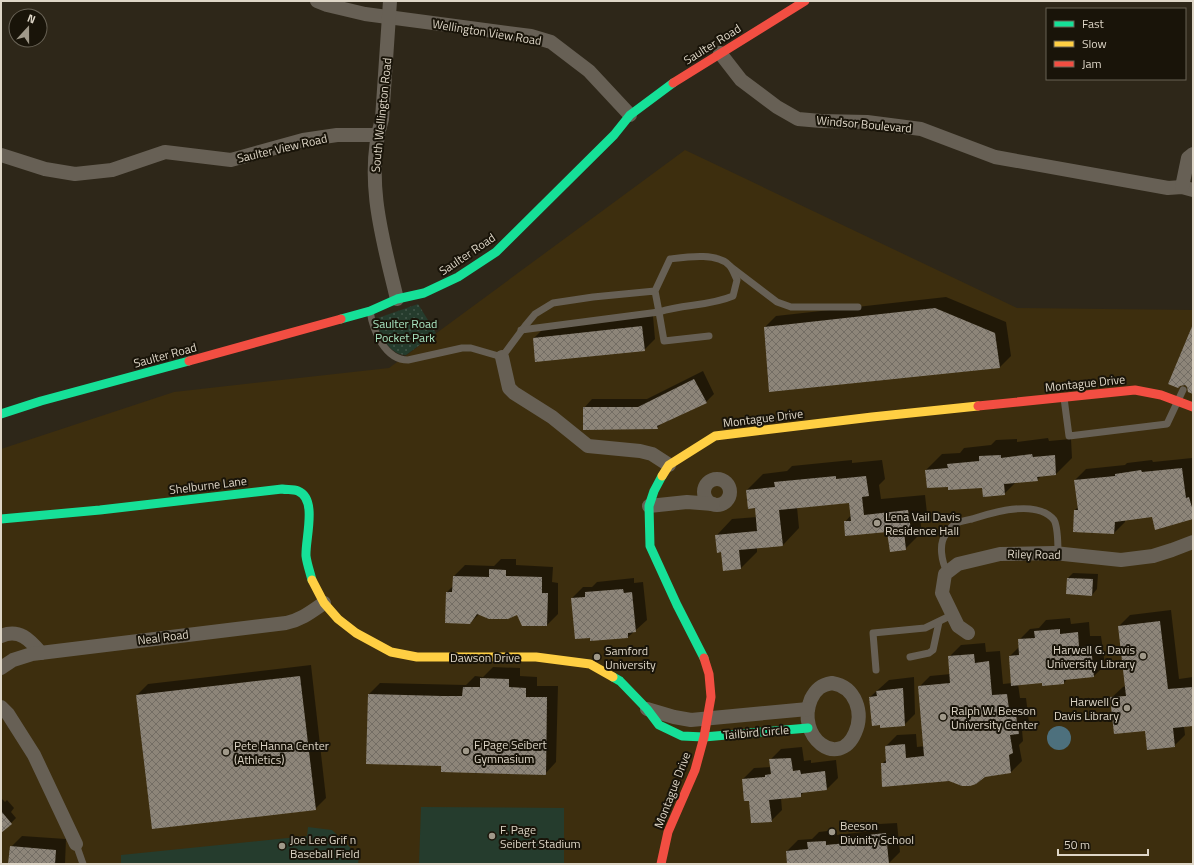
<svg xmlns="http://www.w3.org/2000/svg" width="1194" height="865" viewBox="0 0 1194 865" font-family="'Titillium Web',sans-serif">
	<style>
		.built { fill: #3d2e0e }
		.park { fill: url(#park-dots) }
		.pitch { fill: #253c2d }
		.water { fill: #4d707d }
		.shadow { fill: #0007 }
		.building { fill: url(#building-cross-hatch) }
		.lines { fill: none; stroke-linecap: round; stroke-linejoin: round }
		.lane { stroke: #676055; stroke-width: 7 }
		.street { stroke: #676055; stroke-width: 14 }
		.fast { stroke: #16e098; stroke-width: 9 }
		.slow { stroke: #ffcf43; stroke-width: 9 }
		.jam { stroke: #f24e42; stroke-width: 9 }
		.poi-dot { fill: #a0998a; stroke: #191409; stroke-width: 1.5 }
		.labels { text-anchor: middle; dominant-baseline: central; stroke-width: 4; stroke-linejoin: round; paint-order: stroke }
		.street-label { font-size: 12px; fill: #ded6c7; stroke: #191409 }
		.park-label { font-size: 12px; fill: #a8e5c1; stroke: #191409 }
		.poi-label { font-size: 12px; fill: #ded6c7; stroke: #191409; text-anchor: start }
	</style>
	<defs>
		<pattern id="park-dots" width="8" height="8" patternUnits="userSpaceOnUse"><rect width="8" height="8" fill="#253c2d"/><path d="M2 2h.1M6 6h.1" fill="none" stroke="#44574a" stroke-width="1.8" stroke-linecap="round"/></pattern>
		<pattern id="building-cross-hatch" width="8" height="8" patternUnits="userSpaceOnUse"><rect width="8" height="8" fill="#8d8579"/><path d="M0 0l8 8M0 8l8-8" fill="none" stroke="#736d64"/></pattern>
	</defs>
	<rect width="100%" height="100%" fill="#2e2719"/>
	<path class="built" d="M 685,150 L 1017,308 L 1193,310 L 1193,864 L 1,864 L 1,449 L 174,392 L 389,368 Z"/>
	<path class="park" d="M 418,304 L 436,333 L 406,355 C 389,355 379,333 375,319 Z"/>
	<g class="pitch">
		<path d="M 421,807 L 564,808 L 564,864 L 419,864 Z"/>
		<path d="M 308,827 L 332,830 L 359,856 L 358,864 L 121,864 L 121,855 L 307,836 Z"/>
	</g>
	<circle class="water" cx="1059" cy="738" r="12"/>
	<g class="shadow">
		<path d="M 946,297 L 1006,322 L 1011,356 L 1000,367 L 765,327 L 776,316 Z"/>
		<path d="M 653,316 L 655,339 L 644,350 L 534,338 L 545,327 Z"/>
		<path d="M 703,371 L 714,394 L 706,402 L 663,422 L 657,428 L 584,408 L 592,399 L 647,399 Z"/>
		<path d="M 1048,438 L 1049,441 L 1071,439 L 1072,458 L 1056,474 L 1042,475 L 1037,480 L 1016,482 L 1004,494 L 983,486 L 949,486 L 926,470 L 942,454 L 960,453 L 964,448 L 991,445 L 996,440 L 1017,439 L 1017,442 Z"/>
		<path d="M 1192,458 L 1193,518 L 1152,516 L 1125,520 L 1125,522 L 1114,533 L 1075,510 L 1078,507 L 1075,480 L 1086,469 L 1125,465 L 1127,463 L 1152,460 L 1153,462 Z"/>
		<path d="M 852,460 L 852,463 L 882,460 L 885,479 L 879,485 L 881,499 L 925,495 L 927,513 L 920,519 L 922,532 L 905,549 L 888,531 L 845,522 L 851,515 L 850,502 L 797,507 L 799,528 L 783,545 L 757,548 L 757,552 L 741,568 L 722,551 L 716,536 L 732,519 L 757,517 L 756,507 L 747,490 L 763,474 L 787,471 L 792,466 Z"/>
		<path d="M 501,559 L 516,559 L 516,565 L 553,567 L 552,582 L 558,583 L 558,614 L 547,625 L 518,614 L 479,614 L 470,623 L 446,622 L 447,592 L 453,586 L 454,576 L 465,565 L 494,566 Z"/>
		<path d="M 1073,573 L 1098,574 L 1097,589 L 1092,595 L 1068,578 Z"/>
		<path d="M 634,578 L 634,583 L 643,582 L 647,620 L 628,637 L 572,598 L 583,587 L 592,587 L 597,582 Z"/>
		<path d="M 1171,610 L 1179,679 L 1193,677 L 1193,725 L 1184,726 L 1185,735 L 1174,746 L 1146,730 L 1111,698 L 1123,687 L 1126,686 L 1119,626 L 1130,615 Z"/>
		<path d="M 1070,618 L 1071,624 L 1089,622 L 1090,636 L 1101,636 L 1105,665 L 1094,676 L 1068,678 L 1064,683 L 1042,682 L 1018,684 L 1020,698 L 1026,698 L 1029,722 L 1022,730 L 1023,741 L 1019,745 L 1022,761 L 1011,772 L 882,764 L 887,759 L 886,746 L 897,735 L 916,734 L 917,747 L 925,746 L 919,687 L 930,676 L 951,674 L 950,656 L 961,645 L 985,643 L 986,652 L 1000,651 L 1003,684 L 1012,683 L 1010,656 L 1019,647 L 1019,640 L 1030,629 L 1039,628 L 1046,620 Z"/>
		<path d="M 311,665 L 326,798 L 315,809 L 137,695 L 148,684 Z"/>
		<path d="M 493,667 L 520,668 L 520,676 L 537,677 L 537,686 L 558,686 L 556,762 L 545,774 L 442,765 L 367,763 L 369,694 L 380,683 L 466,685 L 475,676 L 483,677 Z"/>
		<path d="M 914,677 L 915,714 L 904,725 L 870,697 L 889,680 Z"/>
		<path d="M 802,747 L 804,761 L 811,760 L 811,763 L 836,760 L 838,778 L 827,789 L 804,792 L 800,796 L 781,798 L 782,810 L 771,821 L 749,800 L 743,779 L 754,768 L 771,767 L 770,760 L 781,749 Z"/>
		<path d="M 1,798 L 5,802 L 7,800 L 14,808 L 11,812 L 16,818 L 11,823 L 1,824 Z"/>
		<path d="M 897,823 L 900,852 L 889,863 L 788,864 L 787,851 L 798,840 L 812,839 L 819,832 L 836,830 L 837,835 L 872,831 L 879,824 Z"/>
		<path d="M 22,836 L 66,839 L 65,864 L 9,864 L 11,847 Z"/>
	</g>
	<g class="building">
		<path d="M 935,308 L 995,333 L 1000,368 L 769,392 L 764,327 Z"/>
		<path d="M 1193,324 L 1193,394 L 1188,392 L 1187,387 L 1185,385 L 1180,386 L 1178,388 L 1168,384 Z"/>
		<path d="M 642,326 L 645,351 L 535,362 L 533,338 Z"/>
		<path d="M 694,379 L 707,403 L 657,426 L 658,429 L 583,430 L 583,407 L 638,407 Z"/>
		<path d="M 1032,454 L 1033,457 L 1055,455 L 1056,475 L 1037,477 L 1038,481 L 1004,484 L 1005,495 L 983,497 L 982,488 L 948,490 L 948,487 L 927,488 L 925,470 L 948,468 L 947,464 L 979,461 L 979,456 L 1001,455 L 1001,458 Z"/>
		<path d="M 1182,468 L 1186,498 L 1189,497 L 1193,511 L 1193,519 L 1155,530 L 1152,517 L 1115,522 L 1114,534 L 1073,532 L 1074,510 L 1078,510 L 1074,480 L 1115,476 L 1115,474 L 1141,470 L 1142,472 Z"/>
		<path d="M 836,476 L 836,479 L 866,476 L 869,496 L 862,497 L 864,515 L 908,510 L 911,530 L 904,531 L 906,550 L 890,552 L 887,532 L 845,536 L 844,521 L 851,521 L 849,503 L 779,510 L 783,546 L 739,550 L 741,569 L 723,571 L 721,552 L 717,553 L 715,535 L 757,531 L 755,508 L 748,509 L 746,490 L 775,487 L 774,482 Z"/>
		<path d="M 489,569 L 506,570 L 506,576 L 542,577 L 542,593 L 548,593 L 547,626 L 522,626 L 517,615 L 508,619 L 489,619 L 477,614 L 470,624 L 445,623 L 446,592 L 452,592 L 453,576 L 489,577 Z"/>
		<path d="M 1067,578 L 1093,579 L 1092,596 L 1066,594 Z"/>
		<path d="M 623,589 L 624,593 L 632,592 L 636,632 L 628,633 L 628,638 L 590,641 L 590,638 L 575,639 L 571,598 L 585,597 L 585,592 Z"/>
		<path d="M 1160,621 L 1168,689 L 1193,687 L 1193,726 L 1173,728 L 1175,747 L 1147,750 L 1145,731 L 1114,734 L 1110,697 L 1126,696 L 1118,626 Z"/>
		<path d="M 1060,629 L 1060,634 L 1078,632 L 1079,647 L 1091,646 L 1094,677 L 1064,680 L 1064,684 L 1042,686 L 1042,683 L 1011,686 L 1009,656 L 1019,655 L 1018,639 L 1035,638 L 1034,631 Z"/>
		<path d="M 974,654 L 975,663 L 989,661 L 992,695 L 1007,694 L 1009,709 L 1015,709 L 1019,734 L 1010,735 L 1013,753 L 1009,755 L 1011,773 L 985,777 L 976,784 L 970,786 L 962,786 L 949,781 L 882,787 L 881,763 L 886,763 L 885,746 L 905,744 L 906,758 L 924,756 L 918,686 L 950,683 L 948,656 Z"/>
		<path d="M 300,676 L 316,810 L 152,829 L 136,695 Z"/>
		<path d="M 480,678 L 509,679 L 509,687 L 526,688 L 526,697 L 547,697 L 546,775 L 441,772 L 441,766 L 366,764 L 368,694 L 442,696 L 462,696 L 463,687 L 480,687 Z"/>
		<path d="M 903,688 L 905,726 L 880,728 L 880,725 L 872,726 L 869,697 L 877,696 L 876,691 Z"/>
		<path d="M 791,758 L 793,771 L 800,770 L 801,774 L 825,771 L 827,790 L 801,793 L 801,797 L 769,800 L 772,822 L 751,823 L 749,801 L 744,801 L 742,779 L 765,777 L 765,775 L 771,774 L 769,759 Z"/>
		<path d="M 1,811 L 12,824 L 1,833 Z"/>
		<path d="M 886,833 L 889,864 L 787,864 L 786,851 L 808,849 L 807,842 L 826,841 L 826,845 L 868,841 L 867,835 Z"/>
		<path d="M 10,846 L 56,850 L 55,864 L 8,864 Z"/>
	</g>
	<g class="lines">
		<g class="lane">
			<path d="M 731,267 L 777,302 L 791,307 L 858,307"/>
			<path d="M 370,311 C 373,331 385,360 408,360 L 462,348 L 471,348 L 502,357 L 525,326 L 535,314 L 553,303 L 593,297 L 655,291 L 670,259 C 686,257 718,252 730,266 C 733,270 735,276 737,280 L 733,296 C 710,306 684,304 659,312 L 655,291"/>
			<path d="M 521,330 L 659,312 L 664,341 L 709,336"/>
			<path d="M 1064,398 L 1069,436 L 1167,424 L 1183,390"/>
			<path d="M 947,572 C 942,562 938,544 946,534 C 948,531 953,525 957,523 C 961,521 967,520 972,519 C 993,512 1037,499 1054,520 C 1058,527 1058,545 1058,554"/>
			<path d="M 910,657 L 929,653 L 933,650 L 939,622"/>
			<path d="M 876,670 L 873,633 L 925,628 L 952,615"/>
			<path d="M 76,844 L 83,864"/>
		</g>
		<g class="street">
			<path d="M 317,1 L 327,5 L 365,14 L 531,36 L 551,42 L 589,71 L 630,115"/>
			<path d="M 390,1 L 382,119 C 364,178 383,241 397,299"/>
			<path d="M 720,53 L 741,80 L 777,107 L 798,119 L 821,121 L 867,122 L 921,129 L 995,157 L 1168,188 L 1182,187 L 1193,190"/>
			<path d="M 1,155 L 45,169 L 75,174 L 112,170 L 165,152 L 231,160 L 303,140 L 337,135 L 377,135"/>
			<path d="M 1182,187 L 1188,158 L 1193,154"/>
			<path d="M 502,357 L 509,388 L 514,393 L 552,417 L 588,446 L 640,451 L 652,454 L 669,465"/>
			<circle cx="717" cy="492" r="13"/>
			<path d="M 649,506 L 687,502 L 713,504"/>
			<path d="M 968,633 L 958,626 L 942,593 L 945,574 L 958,564 L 1000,554 L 1054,553 L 1121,560 L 1153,556 L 1172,550 L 1193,542"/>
			<path d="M 1,636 C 19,628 30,640 41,653"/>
			<path d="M 1,668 L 13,660 L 32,654 L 286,623 C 301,620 311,612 324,603"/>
			<path d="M 832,683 C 856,687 864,713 855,733 C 839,770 795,737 811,699 C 816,689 821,685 832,683 Z"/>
			<path d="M 1,707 L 8,714 L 34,755 L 76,844"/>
			<path d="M 647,709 L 674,717 L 691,720 L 808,709"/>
		</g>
		<g class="fast">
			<path d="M 341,319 L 370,311 L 397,299 L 424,293 L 458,277 L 496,252 L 614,135 L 630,115 L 673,83"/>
			<path d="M 1,414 L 41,401 L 189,361"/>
			<path d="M 662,476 L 654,491 L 649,506 L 650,546 L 677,605 L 704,658"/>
			<path d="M 1,519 L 100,510 L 282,489 C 287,490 293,489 298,491 C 318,499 305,539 306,556 C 307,564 310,572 312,580"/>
			<path d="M 613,677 L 620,681 L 647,709 L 659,725 L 682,736 L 704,737 L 808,728"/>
		</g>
		<g class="slow">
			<path d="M 662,476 L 669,465 L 715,436 L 872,417 L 978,406"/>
			<path d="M 312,580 L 324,603 L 338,619 L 356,633 L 391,652 L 417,657 L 536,657 L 590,664 L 613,677"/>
		</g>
		<g class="jam">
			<path d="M 673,83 L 805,1"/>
			<path d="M 189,361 L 341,319"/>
			<path d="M 978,406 L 1135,390 L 1161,395 L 1193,407"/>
			<path d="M 661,864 L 668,832 L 695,770 L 704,737 L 711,697 L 709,674 L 704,658"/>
		</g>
	</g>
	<g class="poi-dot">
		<circle cx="877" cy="523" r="4"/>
		<circle cx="1143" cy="656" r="4"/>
		<circle cx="597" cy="657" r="4"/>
		<circle cx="1127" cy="708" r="4"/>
		<circle cx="943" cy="717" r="4"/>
		<circle cx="466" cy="751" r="4"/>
		<circle cx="226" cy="752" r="4"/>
		<circle cx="832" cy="832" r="4"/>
		<circle cx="492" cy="836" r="4"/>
		<circle cx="282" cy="846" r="4"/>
	</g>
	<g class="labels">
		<g class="street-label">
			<text transform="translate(487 32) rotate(9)">Wellington View Road</text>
			<text transform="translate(712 44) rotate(-32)">Saulter Road</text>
			<text transform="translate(381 115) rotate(-84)">South Wellington Road</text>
			<text transform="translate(864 124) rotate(5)">Windsor Boulevard</text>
			<text transform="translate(282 148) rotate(-13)">Saulter View Road</text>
			<text transform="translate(467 254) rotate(-34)">Saulter Road</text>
			<text transform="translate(165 355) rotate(-15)">Saulter Road</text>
			<text transform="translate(1085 383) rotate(-6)">Montague Drive</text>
			<text transform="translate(763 418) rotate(-7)">Montague Drive</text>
			<text transform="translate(208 485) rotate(-7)">Shelburne Lane</text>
			<text transform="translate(1034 554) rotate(1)">Riley Road</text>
			<text transform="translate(163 637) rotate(-7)">Neal Road</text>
			<text x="485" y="657">Dawson Drive</text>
			<text transform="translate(756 732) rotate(-5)">Tailbird Circle</text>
			<text transform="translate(672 790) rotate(-69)">Montague Drive</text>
		</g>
		<g class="park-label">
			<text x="405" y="323">Saulter Road<tspan x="405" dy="14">Pocket Park</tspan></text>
		</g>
		<g class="poi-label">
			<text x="885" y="516">Lena Vail Davis<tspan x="885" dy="14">Residence Hall</tspan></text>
			<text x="1135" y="649" text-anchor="end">Harwell G. Davis<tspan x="1135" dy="14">University Library</tspan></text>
			<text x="605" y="650">Samford<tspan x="605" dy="14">University</tspan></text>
			<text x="1119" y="701" text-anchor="end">Harwell G<tspan x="1119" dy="14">Davis Library</tspan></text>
			<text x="951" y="710">Ralph W. Beeson<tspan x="951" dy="14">University Center</tspan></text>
			<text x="474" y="744">F Page Seibert<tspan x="474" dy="14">Gymnasium</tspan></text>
			<text x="234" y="745">Pete Hanna Center<tspan x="234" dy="14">(Athletics)</tspan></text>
			<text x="840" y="825">Beeson<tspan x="840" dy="14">Divinity School</tspan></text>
			<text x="500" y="829">F. Page<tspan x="500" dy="14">Seibert Stadium</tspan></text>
			<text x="290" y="839">Joe Lee Grif n<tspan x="290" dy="14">Baseball Field</tspan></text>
		</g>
	</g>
	<rect width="1194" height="865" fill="none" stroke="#ded6c7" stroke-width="4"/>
	<rect x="1046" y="8" width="140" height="72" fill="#191409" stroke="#686255"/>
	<rect x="1054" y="21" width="20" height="6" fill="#16e098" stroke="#686255"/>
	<text x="1082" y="28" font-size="12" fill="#ded6c7">Fast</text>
	<rect x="1054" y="41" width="20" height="6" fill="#ffcf43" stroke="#686255"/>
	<text x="1082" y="48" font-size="12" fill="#ded6c7">Slow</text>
	<rect x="1054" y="61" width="20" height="6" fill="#f24e42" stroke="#686255"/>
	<text x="1082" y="68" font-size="12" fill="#ded6c7">Jam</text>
	<g transform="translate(28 28) rotate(21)"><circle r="19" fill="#191409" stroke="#686255"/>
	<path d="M0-3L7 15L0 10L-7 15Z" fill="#a0998a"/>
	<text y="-6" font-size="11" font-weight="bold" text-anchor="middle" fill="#ded6c7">N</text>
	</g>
	<path d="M1058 849v6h90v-6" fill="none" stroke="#ded6c7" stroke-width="2"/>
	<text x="1064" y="849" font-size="12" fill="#ded6c7" stroke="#191409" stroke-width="3" paint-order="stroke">50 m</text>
</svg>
